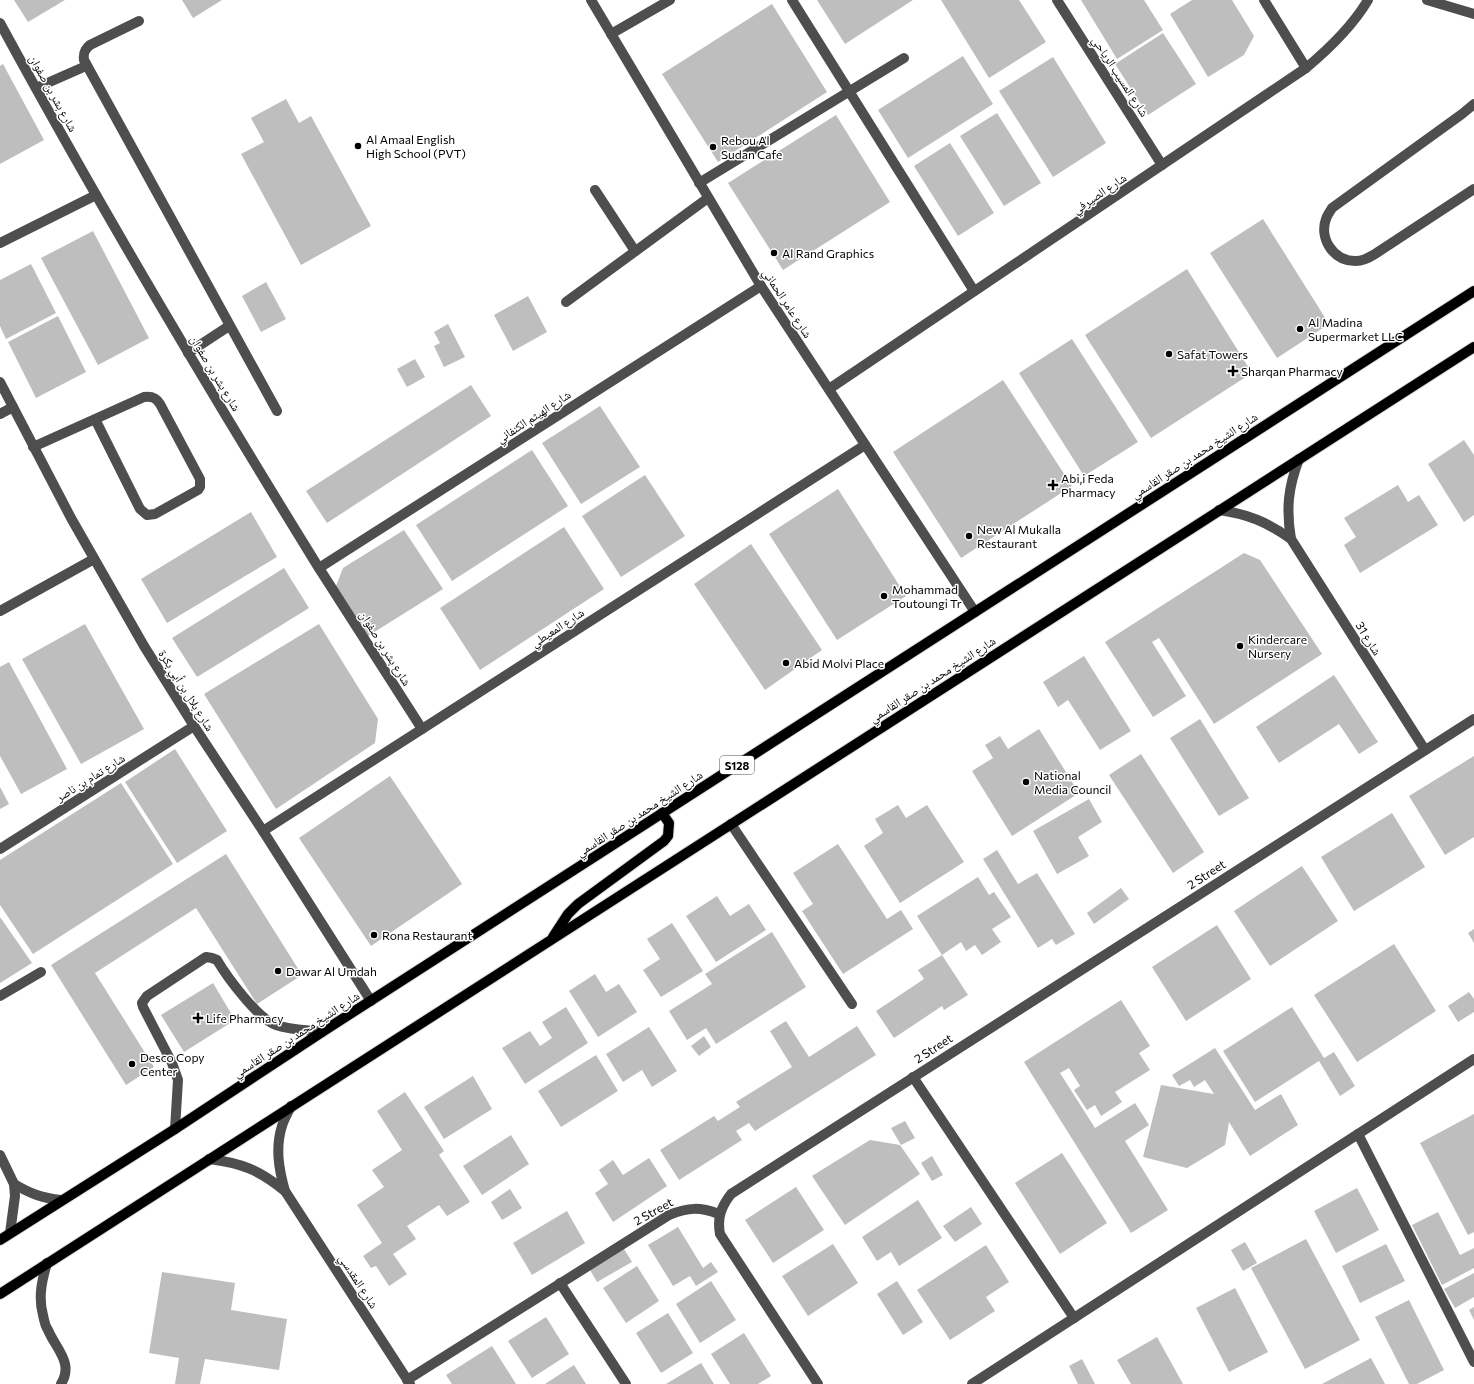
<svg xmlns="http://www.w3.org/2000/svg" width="1474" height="1384" viewBox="0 0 1474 1384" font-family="Commissioner,'Noto Naskh Arabic',sans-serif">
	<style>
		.building { fill: #bebebe }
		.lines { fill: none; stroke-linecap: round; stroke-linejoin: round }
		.major-casing { stroke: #dbdbdb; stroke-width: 12 }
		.minor { stroke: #4e4e4e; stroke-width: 10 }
		.major { stroke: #000; stroke-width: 10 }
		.poi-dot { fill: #000; stroke: #fff; stroke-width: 1.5 }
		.labels { text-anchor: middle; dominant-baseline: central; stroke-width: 3; stroke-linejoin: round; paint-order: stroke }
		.shield { fill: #fff; stroke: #4c4c4c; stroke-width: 1 }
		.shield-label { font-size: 11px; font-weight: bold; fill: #000 }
		.street-label { font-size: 12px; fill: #000; stroke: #fff }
		.poi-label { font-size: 12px; fill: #000; stroke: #fff; text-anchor: start }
	</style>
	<rect width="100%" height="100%" fill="#fff"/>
	<g class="building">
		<path d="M 14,0 L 65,0 L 28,22 Z"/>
		<path d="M 182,0 L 222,0 L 193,18 Z"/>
		<path d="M 817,0 L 913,0 L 845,44 Z"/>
		<path d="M 941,0 L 1019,0 L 1046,42 L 989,78 Z"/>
		<path d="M 1081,0 L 1144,0 L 1163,30 L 1117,59 Z"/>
		<path d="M 1192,0 L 1232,0 L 1254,36 L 1244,55 L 1208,77 L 1170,14 Z"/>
		<path d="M 772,4 L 827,92 L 718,162 L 662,74 Z"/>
		<path d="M 1163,33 L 1196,84 L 1148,115 L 1115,64 Z"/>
		<path d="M 963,56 L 993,104 L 908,158 L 878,110 Z"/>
		<path d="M 1053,57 L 1106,143 L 1053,177 L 999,91 Z"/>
		<path d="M 3,64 L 44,140 L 0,164 L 0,66 Z"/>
		<path d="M 286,99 L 299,123 L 311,116 L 371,226 L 301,265 L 241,154 L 264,142 L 251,118 Z"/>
		<path d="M 997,113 L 1041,183 L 1004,206 L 960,136 Z"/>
		<path d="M 836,115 L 890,202 L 783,270 L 728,183 Z"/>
		<path d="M 950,143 L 994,213 L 958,236 L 914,166 Z"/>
		<path d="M 1263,219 L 1329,324 L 1277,358 L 1210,253 Z"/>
		<path d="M 93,231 L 149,338 L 98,365 L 41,258 Z"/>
		<path d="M 31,264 L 56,313 L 6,339 L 0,326 L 0,280 Z"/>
		<path d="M 1187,269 L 1252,373 L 1151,438 L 1085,335 Z"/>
		<path d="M 266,282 L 286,319 L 261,332 L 242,296 Z"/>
		<path d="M 528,296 L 547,332 L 513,351 L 494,315 Z"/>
		<path d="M 58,316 L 86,372 L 36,398 L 8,342 Z"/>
		<path d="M 448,324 L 465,357 L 444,367 L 434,346 L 440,343 L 434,332 Z"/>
		<path d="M 1072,339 L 1138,442 L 1084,476 L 1019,373 Z"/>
		<path d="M 415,359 L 425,377 L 407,387 L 397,369 Z"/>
		<path d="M 1003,380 L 1072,486 L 961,558 L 893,452 Z"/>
		<path d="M 471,385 L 491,416 L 327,523 L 306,491 Z"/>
		<path d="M 600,406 L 640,467 L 581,504 L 542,443 Z"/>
		<path d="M 1464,440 L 1474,455 L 1474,515 L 1464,522 L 1428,464 Z"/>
		<path d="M 532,450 L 568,506 L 452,581 L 416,525 Z"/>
		<path d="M 645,475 L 685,536 L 621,577 L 582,516 Z"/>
		<path d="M 1398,485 L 1408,502 L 1419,495 L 1438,525 L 1360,573 L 1344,545 L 1356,537 L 1344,518 Z"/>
		<path d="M 838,489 L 906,596 L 837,640 L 769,534 Z"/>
		<path d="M 251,512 L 277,557 L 167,623 L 141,579 Z"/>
		<path d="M 564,527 L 604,589 L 480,670 L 440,608 Z"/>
		<path d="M 404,530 L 443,589 L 368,636 L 336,586 L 343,568 Z"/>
		<path d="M 751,544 L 822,650 L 765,690 L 694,584 Z"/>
		<path d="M 1244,553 L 1260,560 L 1322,654 L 1214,724 L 1159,638 L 1152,642 L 1186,696 L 1153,717 L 1105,642 Z"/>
		<path d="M 284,568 L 309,608 L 197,677 L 172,638 Z"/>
		<path d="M 85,624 L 144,729 L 81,764 L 22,659 Z"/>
		<path d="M 319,624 L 378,719 L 375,743 L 276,809 L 204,694 Z"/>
		<path d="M 1084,656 L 1131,731 L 1100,750 L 1068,700 L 1058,707 L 1043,682 Z"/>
		<path d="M 9,662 L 67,769 L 21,794 L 0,756 L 0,667 Z"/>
		<path d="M 1334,675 L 1378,742 L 1359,754 L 1339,724 L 1279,763 L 1256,727 Z"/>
		<path d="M 1200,719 L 1249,798 L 1219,816 L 1170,738 Z"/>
		<path d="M 1039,729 L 1079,793 L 1012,836 L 972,771 L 993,758 L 985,745 L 1000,736 L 1008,749 Z"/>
		<path d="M 175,749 L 227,831 L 177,863 L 125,782 Z"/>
		<path d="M 1141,754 L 1204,852 L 1173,873 L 1109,775 Z"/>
		<path d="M 1474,756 L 1474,837 L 1445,855 L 1409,796 Z"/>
		<path d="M 390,776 L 462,884 L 371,946 L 299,838 Z"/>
		<path d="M 121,783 L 173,864 L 33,954 L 0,905 L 0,860 Z"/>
		<path d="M 0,787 L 9,804 L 0,809 Z"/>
		<path d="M 1089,799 L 1102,822 L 1078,837 L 1089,856 L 1057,874 L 1033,831 Z"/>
		<path d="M 898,805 L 906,818 L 927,805 L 964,862 L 900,903 L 864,846 L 883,833 L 875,819 Z"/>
		<path d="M 1392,813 L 1425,867 L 1354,911 L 1321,857 Z"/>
		<path d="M 838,844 L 887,919 L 901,910 L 913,929 L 843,974 L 802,911 L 813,904 L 793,873 Z"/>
		<path d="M 997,850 L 1018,884 L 1037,873 L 1075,934 L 1056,945 L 1052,939 L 1038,948 L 983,859 Z"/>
		<path d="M 226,854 L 302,975 L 257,1004 L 196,908 L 95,973 L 154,1067 L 126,1085 L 51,965 Z"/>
		<path d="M 1302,866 L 1338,921 L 1270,966 L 1234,911 Z"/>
		<path d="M 978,877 L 989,895 L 994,892 L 1011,917 L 992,929 L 1001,942 L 982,955 L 975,945 L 966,951 L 961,942 L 942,955 L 917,916 Z"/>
		<path d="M 1121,888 L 1129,899 L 1094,924 L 1087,913 Z"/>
		<path d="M 717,896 L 730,916 L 749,904 L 766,930 L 716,962 L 686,916 Z"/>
		<path d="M 0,917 L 32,963 L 0,983 Z"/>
		<path d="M 672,923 L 703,971 L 661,997 L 643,970 L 660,959 L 647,939 Z"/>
		<path d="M 1217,925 L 1251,979 L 1186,1021 L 1152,967 Z"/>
		<path d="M 1474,929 L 1474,943 L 1468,933 Z"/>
		<path d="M 772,932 L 806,987 L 716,1044 L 706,1028 L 687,1040 L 669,1011 L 712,984 L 705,974 Z"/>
		<path d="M 1394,944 L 1436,1011 L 1357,1062 L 1314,995 Z"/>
		<path d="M 942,955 L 968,995 L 944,1010 L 942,1006 L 894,1038 L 876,1011 L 924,979 L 918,970 Z"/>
		<path d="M 595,974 L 606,992 L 619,984 L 637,1012 L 598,1037 L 569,991 Z"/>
		<path d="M 213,983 L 235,1020 L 184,1052 L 161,1015 Z"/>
		<path d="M 1469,992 L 1474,999 L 1474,1012 L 1458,1022 L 1448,1006 Z"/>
		<path d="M 1121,1000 L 1150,1046 L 1139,1053 L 1150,1070 L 1115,1092 L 1122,1102 L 1101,1116 L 1095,1105 L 1087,1110 L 1074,1090 L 1080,1086 L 1069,1068 L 1060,1073 L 1095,1128 L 1135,1103 L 1149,1125 L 1125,1141 L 1168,1210 L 1131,1233 L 1024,1062 Z"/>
		<path d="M 566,1007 L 588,1043 L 525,1084 L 502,1048 L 530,1031 L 540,1046 L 552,1038 L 542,1022 Z"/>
		<path d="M 1292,1007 L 1324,1058 L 1334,1052 L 1355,1086 L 1340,1096 L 1319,1061 L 1255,1102 L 1223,1051 Z"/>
		<path d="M 786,1021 L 809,1057 L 857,1026 L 876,1055 L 755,1131 L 749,1123 L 736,1131 L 742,1140 L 679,1180 L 660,1150 L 714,1116 L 718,1121 L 740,1107 L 736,1102 L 792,1067 L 770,1031 Z"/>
		<path d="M 649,1027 L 677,1071 L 652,1087 L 642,1070 L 623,1082 L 606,1054 Z"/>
		<path d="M 704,1036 L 711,1047 L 699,1056 L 691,1046 Z"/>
		<path d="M 1215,1048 L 1255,1110 L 1281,1094 L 1298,1125 L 1250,1156 L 1229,1122 L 1225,1145 L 1187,1168 L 1143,1157 L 1161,1085 L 1214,1094 L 1205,1080 L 1194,1087 L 1190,1080 L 1179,1086 L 1172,1075 Z"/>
		<path d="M 596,1055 L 618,1091 L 561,1127 L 538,1091 Z"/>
		<path d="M 473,1076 L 492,1109 L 444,1139 L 424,1107 Z"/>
		<path d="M 405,1092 L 444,1151 L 439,1155 L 470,1202 L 447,1216 L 439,1205 L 407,1226 L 416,1239 L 393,1254 L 407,1274 L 389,1286 L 376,1266 L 371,1268 L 363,1256 L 382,1243 L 357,1205 L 384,1187 L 372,1170 L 402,1150 L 377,1111 Z"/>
		<path d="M 1474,1114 L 1474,1232 L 1468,1235 L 1420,1143 Z"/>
		<path d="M 905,1121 L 915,1138 L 901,1145 L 891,1128 Z"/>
		<path d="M 511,1135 L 529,1164 L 482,1195 L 463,1166 Z"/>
		<path d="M 870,1140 L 900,1145 L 920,1174 L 845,1225 L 812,1176 Z"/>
		<path d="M 1062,1153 L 1107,1223 L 1060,1254 L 1015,1183 Z"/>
		<path d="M 932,1156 L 943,1175 L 932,1181 L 921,1163 Z"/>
		<path d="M 649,1158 L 667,1186 L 613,1222 L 595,1193 L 608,1184 L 599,1170 L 613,1160 L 623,1175 Z"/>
		<path d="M 796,1187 L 824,1230 L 773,1263 L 745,1220 Z"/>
		<path d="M 1357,1188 L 1379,1230 L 1336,1253 L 1314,1211 Z"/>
		<path d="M 510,1189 L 522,1208 L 502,1220 L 491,1202 Z"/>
		<path d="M 918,1200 L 942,1238 L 899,1266 L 891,1252 L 877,1261 L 862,1237 Z"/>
		<path d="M 971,1207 L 982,1224 L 955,1242 L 943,1226 Z"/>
		<path d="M 567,1211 L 585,1243 L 532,1275 L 513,1243 Z"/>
		<path d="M 1438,1212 L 1460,1255 L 1474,1248 L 1474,1268 L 1442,1285 L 1412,1225 Z"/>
		<path d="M 678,1227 L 703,1268 L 711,1262 L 718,1272 L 696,1286 L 690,1276 L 673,1286 L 648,1245 Z"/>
		<path d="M 1306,1239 L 1360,1340 L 1305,1369 L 1251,1268 Z"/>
		<path d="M 1245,1242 L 1257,1263 L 1243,1271 L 1231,1250 Z"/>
		<path d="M 833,1244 L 858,1283 L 808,1316 L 782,1276 Z"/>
		<path d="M 1386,1244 L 1405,1281 L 1360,1303 L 1342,1266 Z"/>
		<path d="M 986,1245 L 1009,1282 L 986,1297 L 995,1311 L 950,1340 L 917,1290 Z"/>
		<path d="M 624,1249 L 632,1262 L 597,1282 L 590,1270 Z"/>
		<path d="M 637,1266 L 659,1301 L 626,1323 L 603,1288 Z"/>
		<path d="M 162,1272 L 235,1283 L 231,1310 L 287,1319 L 279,1370 L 205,1359 L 200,1384 L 175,1384 L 179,1358 L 149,1353 Z"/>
		<path d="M 1474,1273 L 1474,1297 L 1455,1308 L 1444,1289 Z"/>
		<path d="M 711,1281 L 736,1320 L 700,1343 L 676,1304 Z"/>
		<path d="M 897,1281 L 923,1322 L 903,1335 L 877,1294 Z"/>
		<path d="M 1235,1288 L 1268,1352 L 1229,1372 L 1196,1308 Z"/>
		<path d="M 1409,1300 L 1444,1370 L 1417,1384 L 1409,1384 L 1375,1317 Z"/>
		<path d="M 1474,1307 L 1474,1320 L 1469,1310 Z"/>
		<path d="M 668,1313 L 693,1353 L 661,1373 L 636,1333 Z"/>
		<path d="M 546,1317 L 569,1354 L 532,1378 L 508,1341 Z"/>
		<path d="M 744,1333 L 771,1376 L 758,1384 L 730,1384 L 711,1354 Z"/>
		<path d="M 1157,1337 L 1183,1384 L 1131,1384 L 1117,1360 Z"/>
		<path d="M 492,1346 L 516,1384 L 452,1384 L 446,1375 Z"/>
		<path d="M 1371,1358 L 1385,1384 L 1322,1384 Z"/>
		<path d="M 1082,1359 L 1095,1384 L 1078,1384 L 1069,1366 Z"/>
		<path d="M 701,1363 L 714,1384 L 666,1384 Z"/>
		<path d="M 574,1365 L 586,1384 L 545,1384 Z"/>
	</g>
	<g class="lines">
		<g class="major-casing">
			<g id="major">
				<path d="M 553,937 L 568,914 L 578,904 L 664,841 L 668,836 L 669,823 L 662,813"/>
				<path d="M 0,1240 L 175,1129 L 322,1032 L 1474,291"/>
				<path d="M 0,1294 L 1474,347"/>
			</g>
		</g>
		<g class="minor">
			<path d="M 591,0 L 761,286 L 975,612"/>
			<path d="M 792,0 L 974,291"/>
			<path d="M 1057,0 L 1162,165"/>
			<path d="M 1264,0 L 1306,68"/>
			<path d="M 1427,0 L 1474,14"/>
			<path d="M 139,21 L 90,45 C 85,49 83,53 84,60 L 277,411"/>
			<path d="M 0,23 C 100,207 207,387 317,565 C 352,620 387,674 422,729"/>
			<path d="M 611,34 L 670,0"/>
			<path d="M 36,88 L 86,66"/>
			<path d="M 1474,104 L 1462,114 L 1332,208 C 1330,212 1327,215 1326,219 C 1319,238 1333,261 1355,261 C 1363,261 1368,258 1375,254 L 1474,189"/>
			<path d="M 699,183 L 904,58"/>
			<path d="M 595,190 L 635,251"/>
			<path d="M 0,243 L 96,195"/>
			<path d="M 566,302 L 708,198"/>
			<path d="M 188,353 L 229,326"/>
			<path d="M 0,382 L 71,518 L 144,646 L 194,726 L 263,831 L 371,1001"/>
			<path d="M 829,389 L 1306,68 C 1330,48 1352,27 1368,0"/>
			<path d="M 0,414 L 13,407"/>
			<path d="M 33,447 L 144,397 C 151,396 156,397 160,404 L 200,479 L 200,487 L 198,490 L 155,514 L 147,515 L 140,509 L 95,419"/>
			<path d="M 1219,510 C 1248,514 1267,522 1291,539 L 1425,750"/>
			<path d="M 1291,539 C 1286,509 1288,488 1299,459"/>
			<path d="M 319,568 L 761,286"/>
			<path d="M 0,611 L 94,559"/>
			<path d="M 731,824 L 852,1004"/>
			<path d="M 263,831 L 865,445"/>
			<path d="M 0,849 L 194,726"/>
			<path d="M 0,996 L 41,972"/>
			<path d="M 913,1077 L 1074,1318"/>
			<path d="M 291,1106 C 288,1113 284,1119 282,1126 C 275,1148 279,1170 285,1191 L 410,1384"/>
			<path d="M 175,1129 L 178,1080 L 172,1063 L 143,1007 L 142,1003 L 147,996 L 206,957 L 212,958 L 217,960 C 227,977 258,1019 276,1025 C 290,1030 307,1030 322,1032"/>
			<path d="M 1358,1134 L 1474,1362"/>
			<path d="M 0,1155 L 14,1184 L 15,1196 L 10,1233"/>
			<path d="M 209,1159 C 242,1163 259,1170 285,1191"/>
			<path d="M 14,1184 C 31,1194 42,1198 61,1200"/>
			<path d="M 47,1263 C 42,1280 38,1297 43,1315 C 44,1320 45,1326 48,1330 C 56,1349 74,1363 61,1384"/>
			<path d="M 560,1283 L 626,1384"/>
			<path d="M 407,1380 L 669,1215 C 689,1207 700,1207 719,1214"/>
			<path d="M 818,1384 L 720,1234 C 717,1218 721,1207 731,1194 L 1474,719"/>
			<path d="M 972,1384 L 1474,1059"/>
		</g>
		<use href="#major" class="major"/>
	</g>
	<g class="poi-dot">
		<circle cx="358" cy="146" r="4"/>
		<circle cx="713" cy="147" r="4"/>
		<circle cx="774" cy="253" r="4"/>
		<circle cx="1300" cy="329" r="4"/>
		<circle cx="1169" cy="354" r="4"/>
		<path d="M1231 365h4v4h4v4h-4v4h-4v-4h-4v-4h4z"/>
		<path d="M1051 479h4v4h4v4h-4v4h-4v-4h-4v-4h4z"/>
		<circle cx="969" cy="536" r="4"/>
		<circle cx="884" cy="596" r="4"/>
		<circle cx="1240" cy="646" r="4"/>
		<circle cx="786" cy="663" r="4"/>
		<circle cx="1026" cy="782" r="4"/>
		<circle cx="374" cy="935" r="4"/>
		<circle cx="278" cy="971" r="4"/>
		<path d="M196 1012h4v4h4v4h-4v4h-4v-4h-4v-4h4z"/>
		<circle cx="132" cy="1064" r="4"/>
	</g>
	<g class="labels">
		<rect class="shield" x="720" y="756" width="34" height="18" rx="3"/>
		<g class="shield-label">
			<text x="737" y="765">S128</text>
		</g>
		<g class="street-label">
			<text transform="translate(1121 76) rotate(57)">شارع المسيب الرياحي</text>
			<text transform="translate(54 93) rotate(61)">شارع بشر بن صفوان</text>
			<text transform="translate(1099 193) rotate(-34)">شارع الصيرفي</text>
			<text transform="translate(788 303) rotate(57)">شارع عامر الحماني</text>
			<text transform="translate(216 373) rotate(59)">شارع بشر بن صفوان</text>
			<text transform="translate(533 416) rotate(-33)">شارع الهيثم الكنفاني</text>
			<text transform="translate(1194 455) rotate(-33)">شارع الشيخ محمد بن صقر القاسمي</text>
			<text transform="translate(557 627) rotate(-33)">شارع المعيطي</text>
			<text transform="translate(1369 638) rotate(58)">شارع 31</text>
			<text transform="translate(386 648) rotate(58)">شارع بشر بن صفوان</text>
			<text transform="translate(932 679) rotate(-33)">شارع الشيخ محمد بن صقر القاسمي</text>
			<text transform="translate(187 690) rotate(58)">شارع بلال بن أبي بكرة</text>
			<text transform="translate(90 777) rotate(-32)">شارع تمام بن ناصر</text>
			<text transform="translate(639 813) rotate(-33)">شارع الشيخ محمد بن صقر القاسمي</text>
			<text transform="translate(1206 874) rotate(-33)">2 Street</text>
			<text transform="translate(296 1034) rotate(-33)">شارع الشيخ محمد بن صقر القاسمي</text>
			<text transform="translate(933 1048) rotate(-33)">2 Street</text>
			<text transform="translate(653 1211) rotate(-29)">2 Street</text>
			<text transform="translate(359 1281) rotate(57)">شارع المقدسي</text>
		</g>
		<g class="poi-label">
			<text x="366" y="139">Al Amaal English<tspan x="366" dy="14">High School (PVT)</tspan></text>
			<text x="721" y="140">Rebou Al<tspan x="721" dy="14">Sudan Cafe</tspan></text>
			<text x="782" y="253">Al Rand Graphics</text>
			<text x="1308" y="322">Al Madina<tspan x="1308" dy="14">Supermarket LLC</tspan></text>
			<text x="1177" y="354">Safat Towers</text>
			<text x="1241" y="371">Sharqan Pharmacy</text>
			<text x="1061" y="478">Abi,i Feda<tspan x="1061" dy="14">Pharmacy</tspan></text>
			<text x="977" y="529">New Al Mukalla<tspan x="977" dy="14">Restaurant</tspan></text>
			<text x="892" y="589">Mohammad<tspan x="892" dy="14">Toutoungi Tr</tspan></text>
			<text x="1248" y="639">Kindercare<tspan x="1248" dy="14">Nursery</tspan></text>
			<text x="794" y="663">Abid Molvi Place</text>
			<text x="1034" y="775">National<tspan x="1034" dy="14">Media Council</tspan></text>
			<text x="382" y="935">Rona Restaurant</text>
			<text x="286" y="971">Dawar Al Umdah</text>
			<text x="206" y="1018">Life Pharmacy</text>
			<text x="140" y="1057">Desco Copy<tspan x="140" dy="14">Center</tspan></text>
		</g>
	</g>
</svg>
